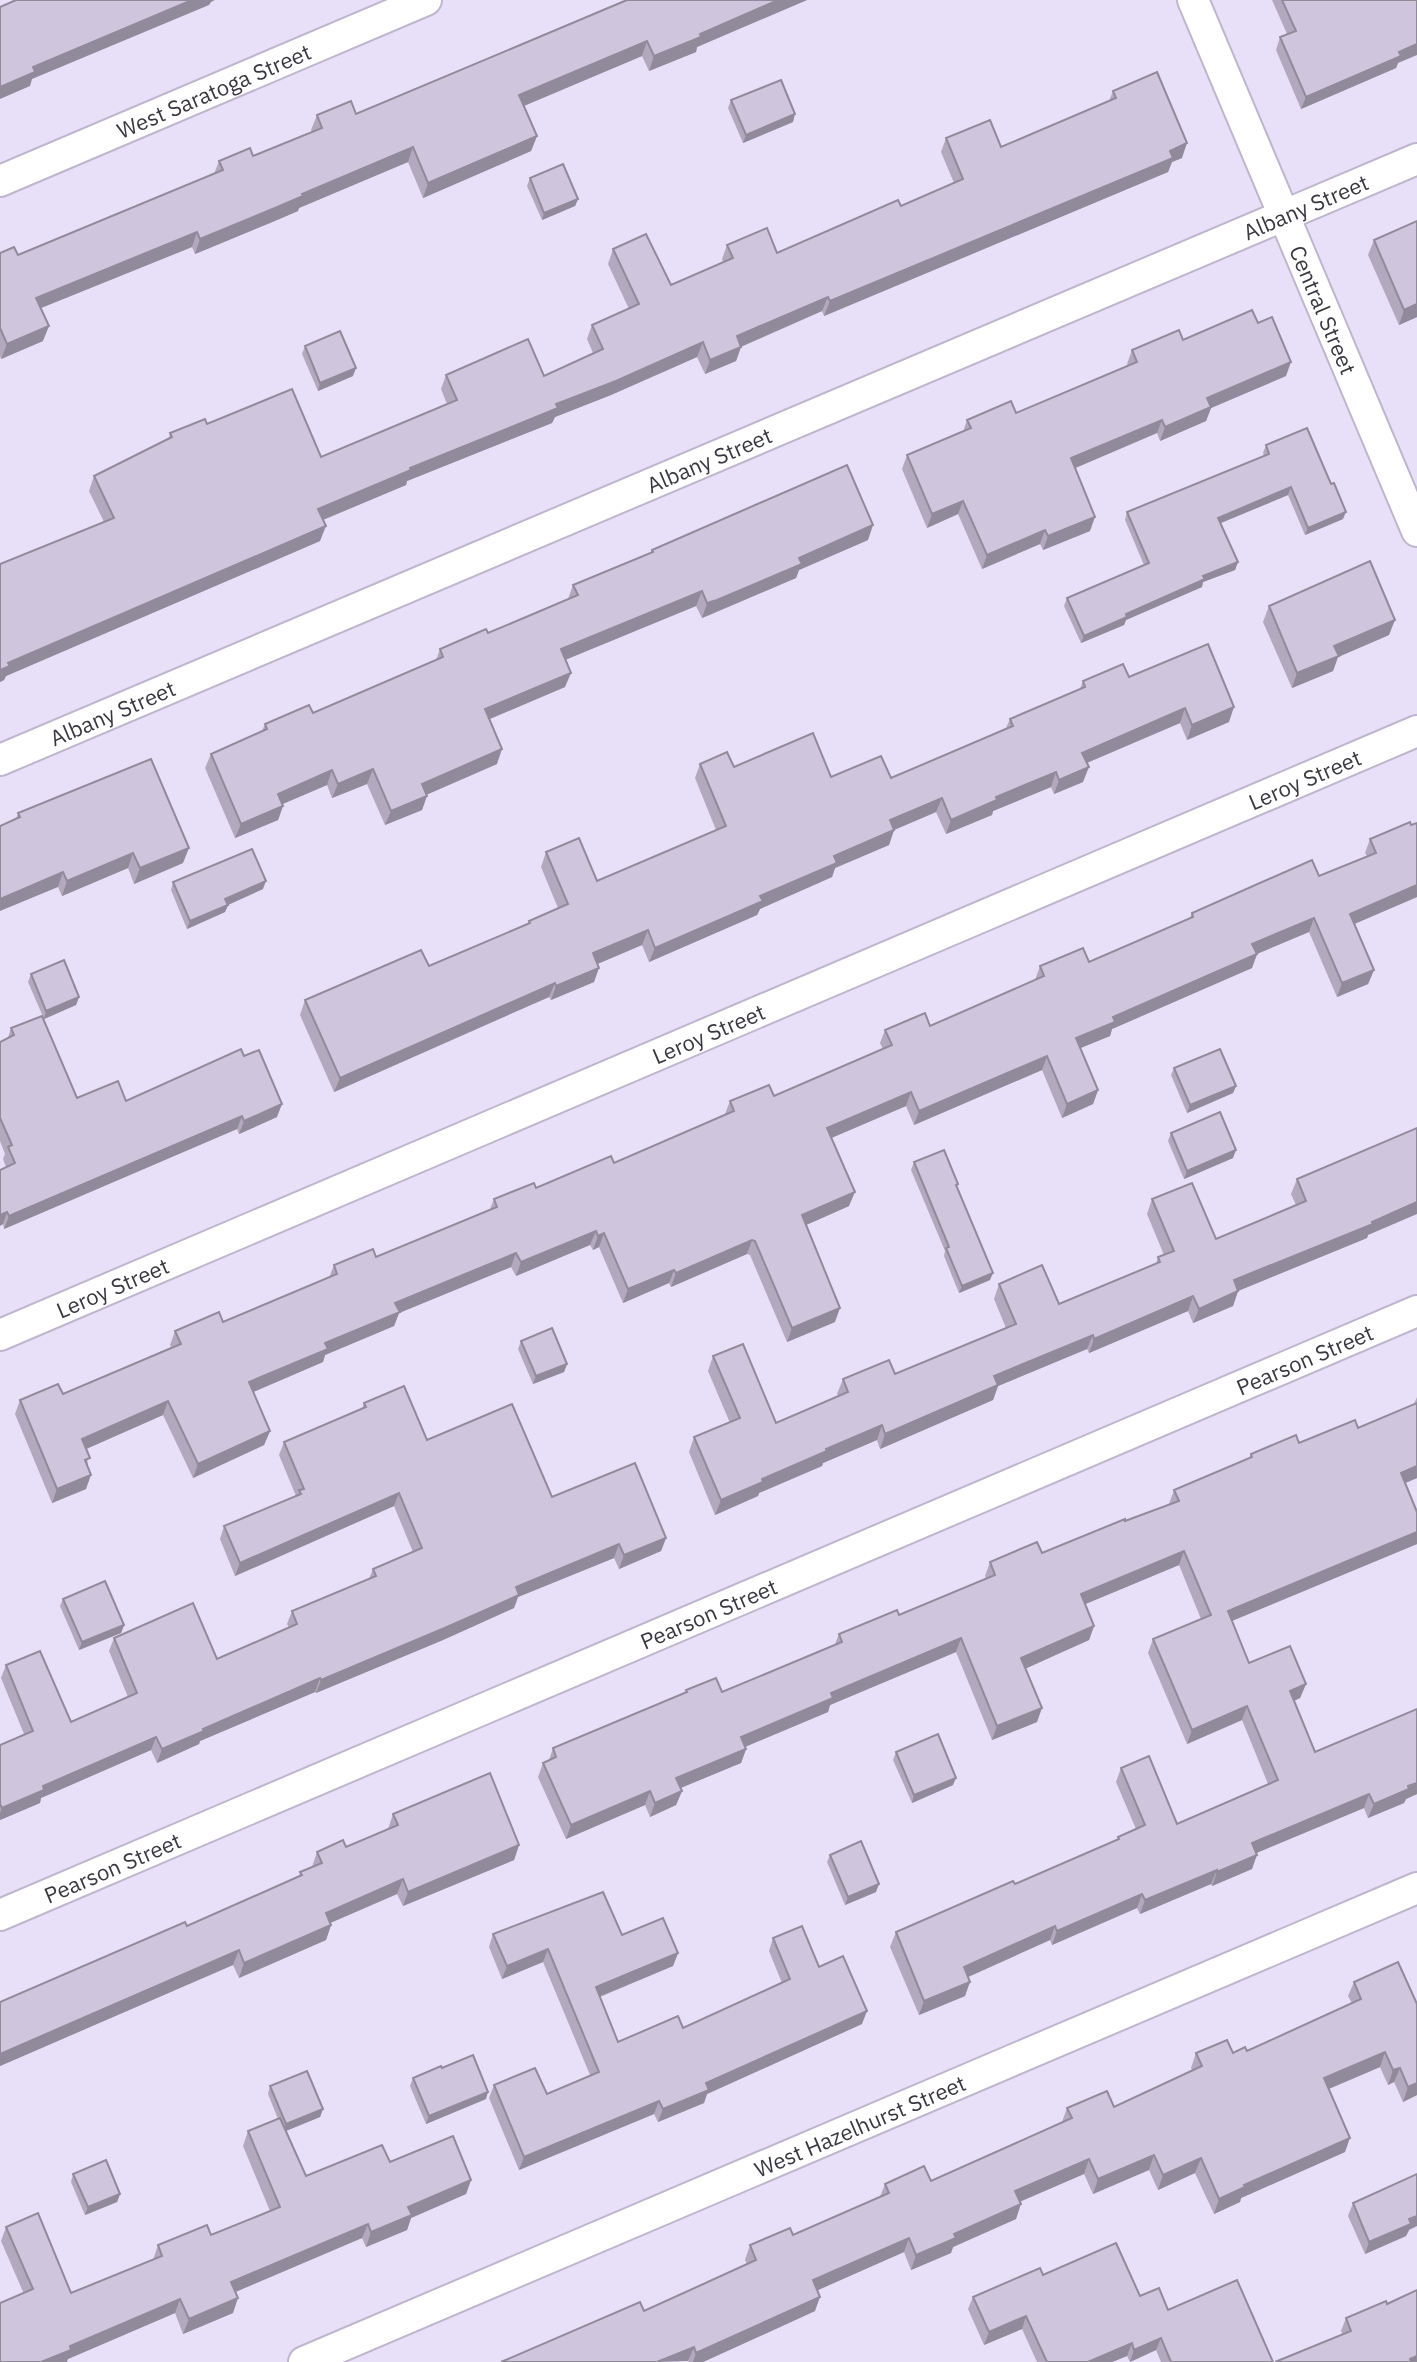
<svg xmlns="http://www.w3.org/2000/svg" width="1417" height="2362" font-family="'IBM Plex Sans',sans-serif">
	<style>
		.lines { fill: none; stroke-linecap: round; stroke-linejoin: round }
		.minor-casing { stroke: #bfb6cd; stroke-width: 34 }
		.minor { stroke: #fff; stroke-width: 30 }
		.wall { fill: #b2a9be }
		.shaded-wall { fill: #918a9b }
		.building { fill: #cfc5dd; stroke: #918a9b; stroke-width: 2 }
		.labels { text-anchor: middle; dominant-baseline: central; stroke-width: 6; stroke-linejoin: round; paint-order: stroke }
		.street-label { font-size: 22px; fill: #3a3640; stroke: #fff }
	</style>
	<rect width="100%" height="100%" fill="#e8e0f8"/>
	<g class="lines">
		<g class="minor-casing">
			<g id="minor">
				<path id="s1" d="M1193 0 1417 531"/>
				<path id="s2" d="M0 181 426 0"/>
				<path id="s3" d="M0 760 1417 159"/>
				<path id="s4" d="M0 1335 1417 731"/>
				<path id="s5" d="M0 1915 1417 1311"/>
				<path id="s6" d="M304 2362 1417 1888"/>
			</g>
		</g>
		<use href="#minor" class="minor"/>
	</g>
	<g class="wall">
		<path d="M625 0H807L697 47 696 52 649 71 642 56 524 106 537 136 531 151 423 198 408 162 299 208 298 211 270 223 195 254 192 247 41 308 43 341 1 359 0 356V253L18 255 214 174 219 161 253 156 312 132 311 130 317 115 356 114Z"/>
		<path d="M1272 0H1329L1398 63 1396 68 1301 109 1276 50 1280 37 1287 34Z"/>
		<path d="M1113 91 1182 158 1172 162 1168 172 824 316 822 311 741 347 736 361 705 374 697 357 611 395 555 417 552 423 407 481 406 485 323 520 320 541 6 676 4 680 0 682V564L104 522 89 491 94 476 169 439 170 433 207 424 321 457 447 404 441 389 446 375 544 376 593 353 587 339 592 325 629 309 608 264 613 249 671 285 723 262 722 259 727 245 777 253 901 206 954 183 941 152 946 138 1001 147 1109 101Z"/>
		<path d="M731 100 793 122 743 143 728 108Z"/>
		<path d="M530 178 578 199 575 206 542 220 527 186Z"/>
		<path d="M1417 221V317L1399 325 1368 255 1374 240Z"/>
		<path d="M1258 323 1286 376 1211 408 1206 421 1160 441 1157 433 1075 468 1090 531 1043 550 1040 544 982 569 958 514 927 528 902 469 907 455 963 432 967 420 1016 413 1128 366 1127 364 1132 350Z"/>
		<path d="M305 346 353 376 318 391 302 354Z"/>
		<path d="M1266 445 1343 519 1305 535 1288 495 1221 523 1238 562 1235 570 1203 582 1202 587 1126 620 1124 625 1081 643 1064 606 1067 598 1144 565 1125 520 1127 512 1264 456 1263 453Z"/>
		<path d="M868 540 799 570 796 578 712 614 702 618 696 606 565 660V687L490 719 497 764 427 794 422 810 385 825 367 784 332 798 327 785 283 804V806L278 820 235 838 205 768 211 754 262 731 265 724 313 713 436 660 440 649 488 633 568 599 573 585 650 553 652 550Z"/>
		<path d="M1269 606 1389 635 1338 657 1333 671 1292 688 1263 622Z"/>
		<path d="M1129 677 1229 722 1187 740 1180 723 1087 763 1083 782 1054 794 1051 787 993 811 992 815 946 834 936 812 894 830 889 845 835 868 832 877 760 909 757 915 649 962 642 945 597 964 594 982 551 1000 549 997 334 1092 300 1015 305 1000 429 966 528 924 529 921 558 908 541 867 546 852 597 881 716 830 695 778 700 764 831 777 891 778 1006 728 1010 719 1080 689 1083 681Z"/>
		<path d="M18 813 183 863 134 884 128 868 62 896 58 887 16 819Z"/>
		<path d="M1370 839 1417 897 1354 924 1374 970 1368 984 1337 997 1309 932 1257 954 1252 968 1112 1029 1110 1036 1080 1048 1098 1090 1093 1104 1062 1118 1042 1070 914 1125 906 1106 831 1138 849 1206 806 1225 835 1322 787 1342 750 1255 747 1254 671 1287 669 1283 623 1303 599 1247 593 1250 590 1245 516 1276 511 1267 399 1313 394 1326 325 1355 323 1362 253 1392 270 1431 264 1445 193 1478 163 1415 86 1449 88 1465 86 1489 52 1503 15 1414 20 1400 63 1394 171 1347 170 1345 175 1331 223 1322 329 1278 334 1265 376 1257 490 1209 494 1199 536 1188 614 1163 725 1114 730 1101 774 1096 883 1049 880 1043 885 1030 930 1026 1035 980 1040 966 1089 962 1190 918 1192 913 1319 876 1367 856 1365 853Z"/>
		<path d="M173 882 263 889 228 905 225 912 187 929 171 890Z"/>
		<path d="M31 974 79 997 76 1005 44 1019 28 982Z"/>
		<path d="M11 1028 77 1098 126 1101 244 1056 277 1117 239 1134 237 1129 4 1229 3 1224 6 1167 3 1159 5 1154 0 1141V1042L8 1038Z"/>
		<path d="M1174 1068 1236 1086 1233 1093 1187 1113 1171 1075Z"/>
		<path d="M1171 1133 1233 1158 1184 1179 1168 1141Z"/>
		<path d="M914 1162 958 1184 957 1187 990 1280 959 1293 944 1256 945 1251 911 1170Z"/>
		<path d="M1297 1179 1368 1235 1367 1238 1238 1291 1233 1306 1193 1323 1188 1311 1089 1353 1087 1349 998 1386 993 1400 880 1449 877 1440 823 1463 822 1466 759 1493 758 1496 715 1515 689 1452 694 1437 730 1423 708 1371 713 1356 776 1423 839 1397 837 1394 843 1379 895 1374 1006 1328 994 1299 999 1284 1059 1304 1156 1264 1158 1257 1164 1255 1147 1214 1152 1199 1216 1239 1296 1205 1291 1194Z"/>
		<path d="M521 1341 567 1364 564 1372 533 1384 518 1349Z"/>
		<path d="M1417 1397V1478L1405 1483 1417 1512V1544L1232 1621 1249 1663 1306 1684 1300 1698 1294 1701 1315 1752 1417 1709V1794L1406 1799 1404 1803 1368 1818 1364 1808 1256 1853 1252 1869 1212 1886 1211 1884 1140 1914 1137 1908 1052 1945 1050 1940 968 1977 965 1996 919 2015 890 1947 896 1932 1015 1884 1117 1840 1118 1837 1136 1829 1116 1782 1121 1768 1177 1824 1268 1784 1242 1720 1187 1744 1148 1653 1153 1639 1201 1619 1179 1565 1085 1604 1094 1626 1089 1640 1025 1668 1037 1722 992 1740 956 1652 830 1705 828 1712 745 1747 746 1749 741 1763 680 1788 682 1791 676 1805 650 1817 645 1805 566 1839 538 1777 543 1763 549 1760 553 1748 685 1693 686 1690 722 1692 835 1644 839 1634 899 1615 986 1579 985 1576 990 1562 1042 1553 1169 1504 1174 1490 1249 1458 1251 1454 1358 1428 1414 1404Z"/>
		<path d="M364 1403 427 1440 552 1497 666 1538 661 1551 619 1569 614 1558 518 1597 514 1608 443 1640 316 1693 315 1692 200 1741 199 1744 157 1763 151 1750 41 1798 40 1803 0 1820V1745L24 1734 1 1678 6 1665 71 1722 128 1697 109 1651 114 1638 217 1659 289 1628 287 1624 292 1611 369 1579 373 1569 413 1552 394 1506 235 1576 220 1539 224 1526 296 1496 279 1455 284 1442 362 1409Z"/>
		<path d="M63 1599 124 1625 121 1633 79 1650 60 1606Z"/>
		<path d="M896 1752 953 1785 912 1803 893 1760Z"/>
		<path d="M393 1814 519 1845 514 1860 403 1906 397 1894 330 1923 331 1925 326 1940 239 1978 233 1965 0 2066V2002L187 1926 299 1876 300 1872 312 1867 317 1852 346 1847 388 1829Z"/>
		<path d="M830 1855 876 1892 845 1905 827 1862Z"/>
		<path d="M493 1934 622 1935 678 1953 673 1966 600 1997 618 2042 683 2028 782 1983 769 1951 773 1938 819 1967 862 2024 707 2094 704 2103 658 2122 654 2114 519 2170 489 2098 494 2085 547 2094 590 2075 543 1962 502 1979 489 1947Z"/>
		<path d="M1354 1982 1417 2004V2095L1403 2102 1394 2082 1388 2085 1380 2067 1329 2089 1345 2152 1241 2198 1240 2202 1214 2214 1195 2173 1158 2190 1149 2170 1093 2194 1084 2174 1020 2201 1016 2219 953 2247 951 2253 911 2270 904 2252 817 2290 815 2311 703 2362H689L644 2311 747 2264 745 2260 750 2245 793 2235 880 2197 885 2184 931 2181 1062 2122 1067 2108 1114 2107 1192 2070 1191 2068 1196 2053H1233L1247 2051 1352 2003 1348 1996Z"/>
		<path d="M442 2068 486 2099 426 2124 410 2086 413 2078Z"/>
		<path d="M270 2086 323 2109 320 2117 286 2131 306 2176 390 2162 471 2180 466 2194 411 2218 407 2230 366 2247 362 2238 235 2292 233 2313 183 2334 175 2313 68 2359 24 2294 1 2241 6 2227 71 2293 153 2260 158 2245 211 2235 270 2211 243 2146 248 2131 278 2119 268 2094Z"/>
		<path d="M73 2174 120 2194 117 2202 85 2215 71 2182Z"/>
		<path d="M1353 2203 1409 2230 1406 2236 1365 2254 1348 2216Z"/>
		<path d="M1043 2275 1140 2296 1273 2362H1161L1156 2350 1130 2362 1127 2356 1112 2362H1037L1022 2329 984 2345 968 2309 973 2297Z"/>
		<path d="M1387 2304 1417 2362 1343 2335 1341 2331 1346 2318Z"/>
	</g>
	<g class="shaded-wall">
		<path d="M192 0H215L211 2 209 5 32 79 30 86 0 99V87L33 67Z"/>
		<path d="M778 0H807L697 47 696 52 649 71 654 56 700 34Z"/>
		<path d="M647 41 642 56 514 110 519 95Z"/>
		<path d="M1417 44V55L1398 63 1396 68 1301 109 1306 97Z"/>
		<path d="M795 114 793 122 743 143 746 135Z"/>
		<path d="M537 136 531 151 423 198 428 183Z"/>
		<path d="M1187 143 1182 158 1172 162 1168 172 824 316 830 301Z"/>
		<path d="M413 147 408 162 299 208 298 211 270 223 195 254 200 239Z"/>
		<path d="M578 199 575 206 542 220 544 213Z"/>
		<path d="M197 232 192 247 31 312 36 298Z"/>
		<path d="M828 297 822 311 731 351 737 336Z"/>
		<path d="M1417 304V317L1399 325 1404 310Z"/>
		<path d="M49 326 43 341 1 359 7 344Z"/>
		<path d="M703 342 697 357 611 395 555 417 552 423 407 481 406 485 313 524 318 509 556 404Z"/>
		<path d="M741 347 736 361 705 374 710 360Z"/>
		<path d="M1291 362 1286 376 1211 408 1206 421 1160 441 1165 427 1207 398Z"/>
		<path d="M356 368 353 376 318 391 320 383Z"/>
		<path d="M1162 420 1157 433 1066 472 1071 458Z"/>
		<path d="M1291 487 1288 495 1216 525 1218 518Z"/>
		<path d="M963 501 958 514 927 528 932 514Z"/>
		<path d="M1346 512 1343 519 1305 535 1308 528Z"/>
		<path d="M1095 517 1090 531 1043 550 1048 536Z"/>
		<path d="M873 525 868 540 799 570 796 578 702 618 707 603 799 558Z"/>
		<path d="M326 526 320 541 6 676 4 680 0 682V670L8 663Z"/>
		<path d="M1045 530 1040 544 982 569 987 555Z"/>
		<path d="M1238 562 1235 570 1203 582 1202 587 1126 620 1124 625 1081 643 1084 636 1126 614 1203 576Z"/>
		<path d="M702 591 696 606 555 664 561 649Z"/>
		<path d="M1395 620 1389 635 1338 657 1333 671 1292 688 1297 673 1334 646Z"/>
		<path d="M571 673 565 687 480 723 485 709Z"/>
		<path d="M1234 707 1229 722 1187 740 1192 725Z"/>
		<path d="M1185 708 1180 723 1077 767 1082 753Z"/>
		<path d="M502 749 497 764 417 799 422 784Z"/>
		<path d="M1089 767 1083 782 1054 794 1059 780Z"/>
		<path d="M373 769 367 784 332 798 338 784Z"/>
		<path d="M332 770 327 785 273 808 278 794Z"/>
		<path d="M1056 772 1051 787 993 811 992 815 946 834 951 820 996 797Z"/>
		<path d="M427 796 422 810 385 825 391 811Z"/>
		<path d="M942 798 936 812 894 830 889 845 835 868 832 877 760 909 757 915 649 962 655 948 760 896 834 856 890 820Z"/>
		<path d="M283 806 278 820 235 838 241 824Z"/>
		<path d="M189 848 183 863 134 884 140 868Z"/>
		<path d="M133 853 128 868 62 896 67 881Z"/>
		<path d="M63 872 58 887 0 911V899Z"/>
		<path d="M266 881 263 889 223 907 228 905 225 912 187 929 190 921 225 899Z"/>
		<path d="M1417 885V897L1345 928 1350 914Z"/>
		<path d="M1314 918 1309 932 1247 958 1252 944Z"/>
		<path d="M648 930 642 945 588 968 593 953Z"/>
		<path d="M1257 954 1252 968 1112 1029 1110 1036 1071 1052 1076 1038 1113 1017Z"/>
		<path d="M599 968 594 982 551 1000 556 986Z"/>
		<path d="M1374 970 1368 984 1337 997 1342 983Z"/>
		<path d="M555 983 549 997 334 1092 340 1078Z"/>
		<path d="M79 997 76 1005 44 1019 46 1011Z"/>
		<path d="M1047 1056 1042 1070 914 1125 919 1111Z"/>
		<path d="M1236 1086 1233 1093 1187 1113 1190 1105Z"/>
		<path d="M1098 1090 1093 1104 1062 1118 1067 1104Z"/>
		<path d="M911 1092 906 1106 822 1142 827 1128Z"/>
		<path d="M282 1104 277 1117 239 1134 244 1121Z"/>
		<path d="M242 1116 237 1129 4 1229 9 1216Z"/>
		<path d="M1236 1150 1233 1158 1184 1179 1187 1171Z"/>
		<path d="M855 1192 849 1206 797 1229 802 1215Z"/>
		<path d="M1417 1202V1214L1368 1235 1367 1238 1228 1295 1234 1280Z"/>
		<path d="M7 1212 3 1224 0 1226V1215Z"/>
		<path d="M596 1231 590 1245 516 1276 521 1262Z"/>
		<path d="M604 1233 599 1247 593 1250 598 1236Z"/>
		<path d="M752 1240 747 1254 671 1287 676 1273Z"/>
		<path d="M516 1253 511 1267 399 1313 394 1326 325 1355 323 1362 244 1396 249 1382 325 1343 395 1303Z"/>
		<path d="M674 1270 669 1283 623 1303 628 1289Z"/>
		<path d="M993 1273 990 1280 959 1293 962 1286Z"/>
		<path d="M1238 1291 1233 1306 1193 1323 1199 1309Z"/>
		<path d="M1193 1296 1188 1311 1089 1353 1094 1339Z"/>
		<path d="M840 1308 835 1322 787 1342 792 1328Z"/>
		<path d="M1093 1335 1087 1349 998 1386 993 1400 880 1449 885 1434 994 1376Z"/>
		<path d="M567 1364 564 1372 533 1384 536 1376Z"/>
		<path d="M168 1401 163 1415 77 1453 82 1439Z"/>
		<path d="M882 1425 877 1440 823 1463 822 1466 759 1493 758 1496 715 1515 721 1500 826 1449Z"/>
		<path d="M270 1431 264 1445 193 1478 198 1464Z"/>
		<path d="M1417 1466V1478L1396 1487 1401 1473Z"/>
		<path d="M91 1475 86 1489 52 1503 57 1489Z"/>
		<path d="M399 1493 394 1506 235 1576 240 1563Z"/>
		<path d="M1417 1532V1544L1222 1625 1228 1611Z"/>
		<path d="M666 1538 661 1551 619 1569 624 1555Z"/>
		<path d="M619 1544 614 1558 518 1597 514 1608 443 1640 316 1693 321 1680 516 1587Z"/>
		<path d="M1184 1551 1179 1565 1076 1608 1081 1594Z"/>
		<path d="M124 1625 121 1633 79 1650 82 1642Z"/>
		<path d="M1094 1626 1089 1640 1016 1673 1021 1658Z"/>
		<path d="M961 1638 956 1652 830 1705 828 1712 735 1751 741 1737 831 1693Z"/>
		<path d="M320 1678 315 1692 200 1741 199 1744 157 1763 162 1749 203 1729Z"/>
		<path d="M1306 1684 1300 1698 1284 1705 1290 1691Z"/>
		<path d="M1247 1706 1242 1720 1187 1744 1192 1730Z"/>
		<path d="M1042 1708 1037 1722 992 1740 997 1726Z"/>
		<path d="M156 1737 151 1750 41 1798 40 1803 0 1820V1813L2 1808 43 1786Z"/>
		<path d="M746 1749 741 1763 671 1792 676 1778Z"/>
		<path d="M956 1778 953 1785 912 1803 914 1795Z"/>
		<path d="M1417 1783V1794L1406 1799 1404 1803 1368 1818 1374 1804Z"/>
		<path d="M650 1791 645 1805 566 1839 571 1825Z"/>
		<path d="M682 1791 676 1805 650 1817 655 1803Z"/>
		<path d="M1369 1794 1364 1808 1247 1857 1252 1843Z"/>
		<path d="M519 1845 514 1860 403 1906 408 1892Z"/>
		<path d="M1257 1855 1252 1869 1212 1886 1217 1872Z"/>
		<path d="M1217 1870 1211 1884 1140 1914 1145 1900Z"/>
		<path d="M403 1879 397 1894 321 1927 326 1913Z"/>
		<path d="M879 1884 876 1892 845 1905 848 1897Z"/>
		<path d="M1142 1894 1137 1908 1052 1945 1057 1931Z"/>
		<path d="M331 1925 326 1940 239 1978 244 1963Z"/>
		<path d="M1055 1926 1050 1940 959 1981 964 1967Z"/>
		<path d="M548 1949 543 1962 502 1979 507 1966Z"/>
		<path d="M239 1950 233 1965 0 2066V2054Z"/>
		<path d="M678 1953 673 1966 591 2000 596 1987Z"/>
		<path d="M970 1982 965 1996 919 2015 924 2001Z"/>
		<path d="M867 2011 862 2024 707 2094 704 2103 658 2122 663 2109 706 2083Z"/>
		<path d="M1385 2052 1380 2067 1319 2093 1324 2078Z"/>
		<path d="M1400 2068 1394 2082 1388 2085 1393 2070Z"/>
		<path d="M1417 2083V2095L1403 2102 1408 2087Z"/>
		<path d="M488 2092 486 2099 426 2124 429 2116Z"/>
		<path d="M659 2101 654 2114 519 2170 524 2157Z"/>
		<path d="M323 2109 320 2117 283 2132 286 2124Z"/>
		<path d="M1350 2138 1345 2152 1241 2198 1240 2202 1214 2214 1219 2199 1244 2185Z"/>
		<path d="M1154 2155 1149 2170 1093 2194 1098 2179Z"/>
		<path d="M1201 2158 1195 2173 1158 2190 1163 2175Z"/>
		<path d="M1089 2159 1084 2174 1010 2206 1015 2191Z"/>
		<path d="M471 2180 466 2194 411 2218 407 2230 366 2247 371 2232 408 2207Z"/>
		<path d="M120 2194 117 2202 85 2215 88 2207Z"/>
		<path d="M1021 2204 1016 2219 953 2247 951 2253 911 2270 916 2255 954 2234Z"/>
		<path d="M1417 2216V2226L1409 2230 1406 2236 1365 2254 1369 2242Z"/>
		<path d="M368 2224 362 2238 226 2296 231 2282Z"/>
		<path d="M909 2238 904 2252 807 2295 813 2280Z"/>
		<path d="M820 2297 815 2311 703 2362H693L696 2353Z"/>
		<path d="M238 2298 233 2313 183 2334 189 2319Z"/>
		<path d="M180 2299 175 2313 68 2359 67 2362H41L70 2346Z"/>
		<path d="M1026 2316 1022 2329 984 2345 989 2332Z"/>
		<path d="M1161 2338 1156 2350 1130 2362 1134 2350Z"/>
		<path d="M1132 2343 1127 2356 1112 2362H1088Z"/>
		<path d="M694 2347 688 2361 657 2362Z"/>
		<path d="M1417 2356V2362H1409L1410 2359Z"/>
	</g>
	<g class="building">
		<path d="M16 0H192L33 67 35 72 0 87V7Z"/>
		<path d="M627 0H778L700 34 701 37 654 56 647 41 519 95 537 136 428 183 413 147 302 194 303 196 275 208 200 239 197 232 36 298 49 326 7 344 0 328V253L14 247 18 255 223 170 219 161 250 148 253 156 322 128 317 115 351 101 356 114Z"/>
		<path d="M1282 0H1417V44L1399 52 1401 56 1306 97 1280 37 1296 31Z"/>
		<path d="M1157 72 1187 143 1170 151 1173 158 830 301 828 297 737 336 741 347 710 360 703 342 616 381 556 404 558 408 410 468 411 470 318 509 326 526 8 663 10 666 0 670V564L114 518 94 476 172 437 170 433 205 419 207 424 292 389 321 457 457 400 446 375 528 339 544 376 603 349 592 325 639 304 613 249 646 234 671 285 733 258 727 245 767 228 777 253 898 200 901 206 963 179 946 138 990 120 1001 147 1116 98 1113 91Z"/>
		<path d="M781 80 795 114 746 135 731 100Z"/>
		<path d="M563 164 578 199 544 213 530 178Z"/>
		<path d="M1417 221V304L1404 310 1374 240Z"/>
		<path d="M1252 310 1258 323 1272 317 1291 362 1207 398 1211 407 1165 427 1162 420 1071 458 1095 517 1048 536 1045 530 987 555 963 501 932 514 907 455 971 428 967 420 1011 401 1016 413 1137 362 1132 350 1179 330 1183 340Z"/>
		<path d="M340 331 356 368 320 383 305 346Z"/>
		<path d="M1307 428 1331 484 1334 483 1346 512 1308 528 1291 487 1218 518 1238 562 1203 576 1205 579 1126 614 1127 617 1084 636 1067 598 1149 563 1127 512 1269 454 1266 445Z"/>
		<path d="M847 465 873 525 799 558 802 564 717 600 707 603 702 591 561 649 571 673 485 709 502 749 422 784 427 796 391 811 373 769 338 784 332 770 278 794 283 806 241 824 211 754 267 729 265 724 309 705 313 713 443 657 440 649 486 629 488 633 578 595 573 585 653 552 652 550Z"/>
		<path d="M1370 561 1395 620 1334 646 1339 656 1297 673 1269 606Z"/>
		<path d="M1208 644 1234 707 1192 725 1185 708 1082 753 1089 767 1059 780 1056 772 996 797 997 800 951 820 942 798 890 820 894 830 834 856 837 863 760 896 763 901 655 948 648 930 593 953 599 968 556 986 555 983 340 1078 305 1000 421 950 429 966 530 923 529 921 568 904 546 852 579 838 597 881 726 826 700 764 727 752 734 767 813 733 831 777 881 756 891 778 1013 726 1010 719 1085 687 1083 681 1123 664 1129 677Z"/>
		<path d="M151 759 189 848 140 868 133 853 67 881 63 872 0 899V826L20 817 18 813Z"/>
		<path d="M1410 822 1411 825 1417 823V885L1350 914 1374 970 1342 983 1314 918 1252 944 1257 954 1113 1017 1115 1022 1076 1038 1098 1090 1067 1104 1047 1056 919 1111 911 1092 827 1128 855 1192 802 1215 840 1308 792 1328 755 1241 752 1240 676 1273 674 1270 628 1289 604 1233 598 1236 596 1231 521 1262 516 1253 395 1303 400 1312 325 1343 328 1349 249 1382 270 1431 198 1464 168 1401 82 1439 90 1458 85 1460 91 1475 57 1489 20 1400 58 1384 63 1394 181 1344 175 1331 219 1312 223 1322 337 1274 334 1265 373 1249 376 1257 497 1207 494 1199 534 1183 536 1188 611 1156 614 1163 734 1111 730 1101 769 1085 774 1096 892 1045 885 1030 925 1013 930 1026 1044 976 1040 966 1083 948 1089 962 1193 917 1192 913 1312 860 1319 876 1376 853 1370 839Z"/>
		<path d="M252 849 266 881 225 899 228 905 190 921 173 882Z"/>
		<path d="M64 960 79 997 46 1011 31 974Z"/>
		<path d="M42 1016 77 1098 118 1081 126 1101 241 1049 244 1056 259 1050 282 1104 244 1121 242 1116 9 1216 7 1212 0 1215V1170L15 1163 8 1147 12 1145 0 1118V1042L14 1035 11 1028Z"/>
		<path d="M1220 1049 1236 1086 1190 1105 1174 1068Z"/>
		<path d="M1220 1112 1236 1150 1187 1171 1171 1133Z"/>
		<path d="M1417 1128V1202L1372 1222 1373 1224 1234 1280 1238 1291 1199 1309 1193 1296 1094 1339 1093 1335 994 1376 998 1385 885 1434 882 1425 826 1449 827 1451 762 1479 763 1482 721 1500 694 1437 740 1418 713 1356 743 1344 776 1423 848 1392 843 1379 889 1360 895 1374 1016 1324 999 1284 1042 1265 1059 1304 1160 1262 1158 1257 1174 1251 1152 1199 1192 1183 1216 1239 1306 1201 1297 1179Z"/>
		<path d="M944 1150 958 1184 956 1185 993 1273 962 1286 946 1248 949 1247 914 1162Z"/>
		<path d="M552 1328 567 1364 536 1376 521 1341Z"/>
		<path d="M404 1386 427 1440 512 1404 552 1497 635 1463 666 1538 624 1555 619 1544 516 1587 519 1595 447 1627 321 1680 320 1678 203 1729 204 1731 162 1749 156 1737 43 1786 44 1790 2 1808 0 1804V1745L33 1731 6 1665 40 1651 71 1722 137 1693 114 1638 193 1603 217 1659 297 1624 292 1611 376 1576 373 1569 422 1548 399 1493 240 1563 224 1526 301 1494 299 1490 304 1489 284 1442 366 1407 364 1403Z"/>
		<path d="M1417 1403V1466L1401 1473 1417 1512V1532L1228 1611 1249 1663 1290 1646 1306 1684 1290 1691 1315 1752 1417 1709V1783L1408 1786 1409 1789 1374 1804 1369 1794 1252 1843 1257 1855 1217 1872V1870L1145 1900 1142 1894 1057 1931 1055 1926 964 1967 970 1982 924 2001 896 1932 1013 1881 1015 1884 1119 1839 1118 1837 1145 1825 1121 1768 1149 1756 1177 1824 1278 1780 1247 1706 1192 1730 1153 1639 1211 1615 1184 1551 1081 1594 1094 1626 1021 1658 1042 1708 997 1726 961 1638 831 1693 833 1698 741 1737 746 1749 676 1778 682 1791 655 1803 650 1791 571 1825 543 1763 556 1757 553 1748 687 1692 686 1690 716 1678 722 1692 842 1642 839 1634 897 1610 899 1615 995 1575 990 1562 1037 1542 1042 1553 1125 1519V1521L1179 1501 1174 1490 1252 1457 1251 1454 1296 1435 1299 1443 1355 1420 1358 1428Z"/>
		<path d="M105 1581 124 1625 82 1642 63 1599Z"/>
		<path d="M938 1734 956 1778 914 1795 896 1752Z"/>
		<path d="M490 1773 519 1845 408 1892 403 1879 326 1913 331 1925 244 1963 239 1950 0 2054V2002L185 1922 187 1926 302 1875 300 1872 322 1863 317 1852 343 1840 346 1847 398 1825 393 1814Z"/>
		<path d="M861 1841 879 1884 848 1897 830 1855Z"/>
		<path d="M603 1892 622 1935 663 1918 678 1953 596 1987 618 2042 678 2016 683 2028 790 1979 773 1938 802 1926 819 1967 843 1956 867 2011 706 2083 709 2090 663 2109 659 2101 524 2157 494 2085 535 2068 547 2094 599 2072 548 1949 507 1966 493 1934Z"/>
		<path d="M1398 1962 1417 2004V2083L1408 2087 1400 2068 1393 2070 1385 2052 1324 2078 1350 2138 1244 2185 1245 2187 1219 2199 1201 2158 1163 2175 1154 2155 1098 2179 1089 2159 1015 2191 1021 2204 954 2234 956 2238 916 2255 909 2238 813 2280 820 2297 696 2353 694 2347 657 2362H501L640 2302 644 2311 756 2260 750 2245 790 2228 793 2235 889 2193 885 2184 924 2166 931 2181 1072 2118 1067 2108 1107 2091 1114 2107 1202 2066 1196 2053 1227 2040 1233 2053 1245 2047 1247 2051 1361 1999 1354 1982Z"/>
		<path d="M473 2055 488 2092 429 2116 413 2078 441 2066 442 2068Z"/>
		<path d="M307 2071 323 2109 286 2124 270 2086Z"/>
		<path d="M280 2118 306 2176 382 2145 390 2162 453 2136 471 2180 408 2207 412 2215 371 2232 368 2224 231 2282 238 2298 189 2319 180 2299 70 2346 71 2350 41 2362H0V2303L33 2289 6 2227 38 2213 71 2293 162 2256 158 2245 207 2225 211 2235 280 2207 248 2131Z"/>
		<path d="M106 2160 120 2194 88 2207 73 2174Z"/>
		<path d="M1417 2174V2216L1409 2219 1411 2224 1369 2242 1353 2203Z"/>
		<path d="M1116 2243 1140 2296 1159 2288 1168 2310 1237 2280 1273 2362H1171L1161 2338 1134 2350 1132 2343 1088 2362H1047L1026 2316 989 2332 973 2297 1040 2268 1043 2275Z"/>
		<path d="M1417 2290V2356L1410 2359 1411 2362H1275L1351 2331 1346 2318 1386 2301 1387 2304Z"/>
	</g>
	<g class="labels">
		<g class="street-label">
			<text stroke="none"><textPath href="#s2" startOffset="232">West Saratoga Street</textPath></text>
			<text stroke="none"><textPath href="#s3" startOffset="1418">Albany Street</textPath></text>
			<text stroke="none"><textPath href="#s1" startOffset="336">Central Street</textPath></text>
			<text stroke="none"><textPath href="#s3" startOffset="770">Albany Street</textPath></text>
			<text stroke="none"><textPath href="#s3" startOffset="122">Albany Street</textPath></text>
			<text stroke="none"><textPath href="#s4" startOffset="1418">Leroy Street</textPath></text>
			<text stroke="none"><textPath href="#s4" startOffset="770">Leroy Street</textPath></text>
			<text stroke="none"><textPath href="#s4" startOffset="122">Leroy Street</textPath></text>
			<text stroke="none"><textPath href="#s5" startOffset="1418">Pearson Street</textPath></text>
			<text stroke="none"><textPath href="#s5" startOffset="770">Pearson Street</textPath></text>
			<text stroke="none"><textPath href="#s5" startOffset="122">Pearson Street</textPath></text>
			<text stroke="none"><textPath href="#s6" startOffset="604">West Hazelhurst Street</textPath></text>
		</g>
	</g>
</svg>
